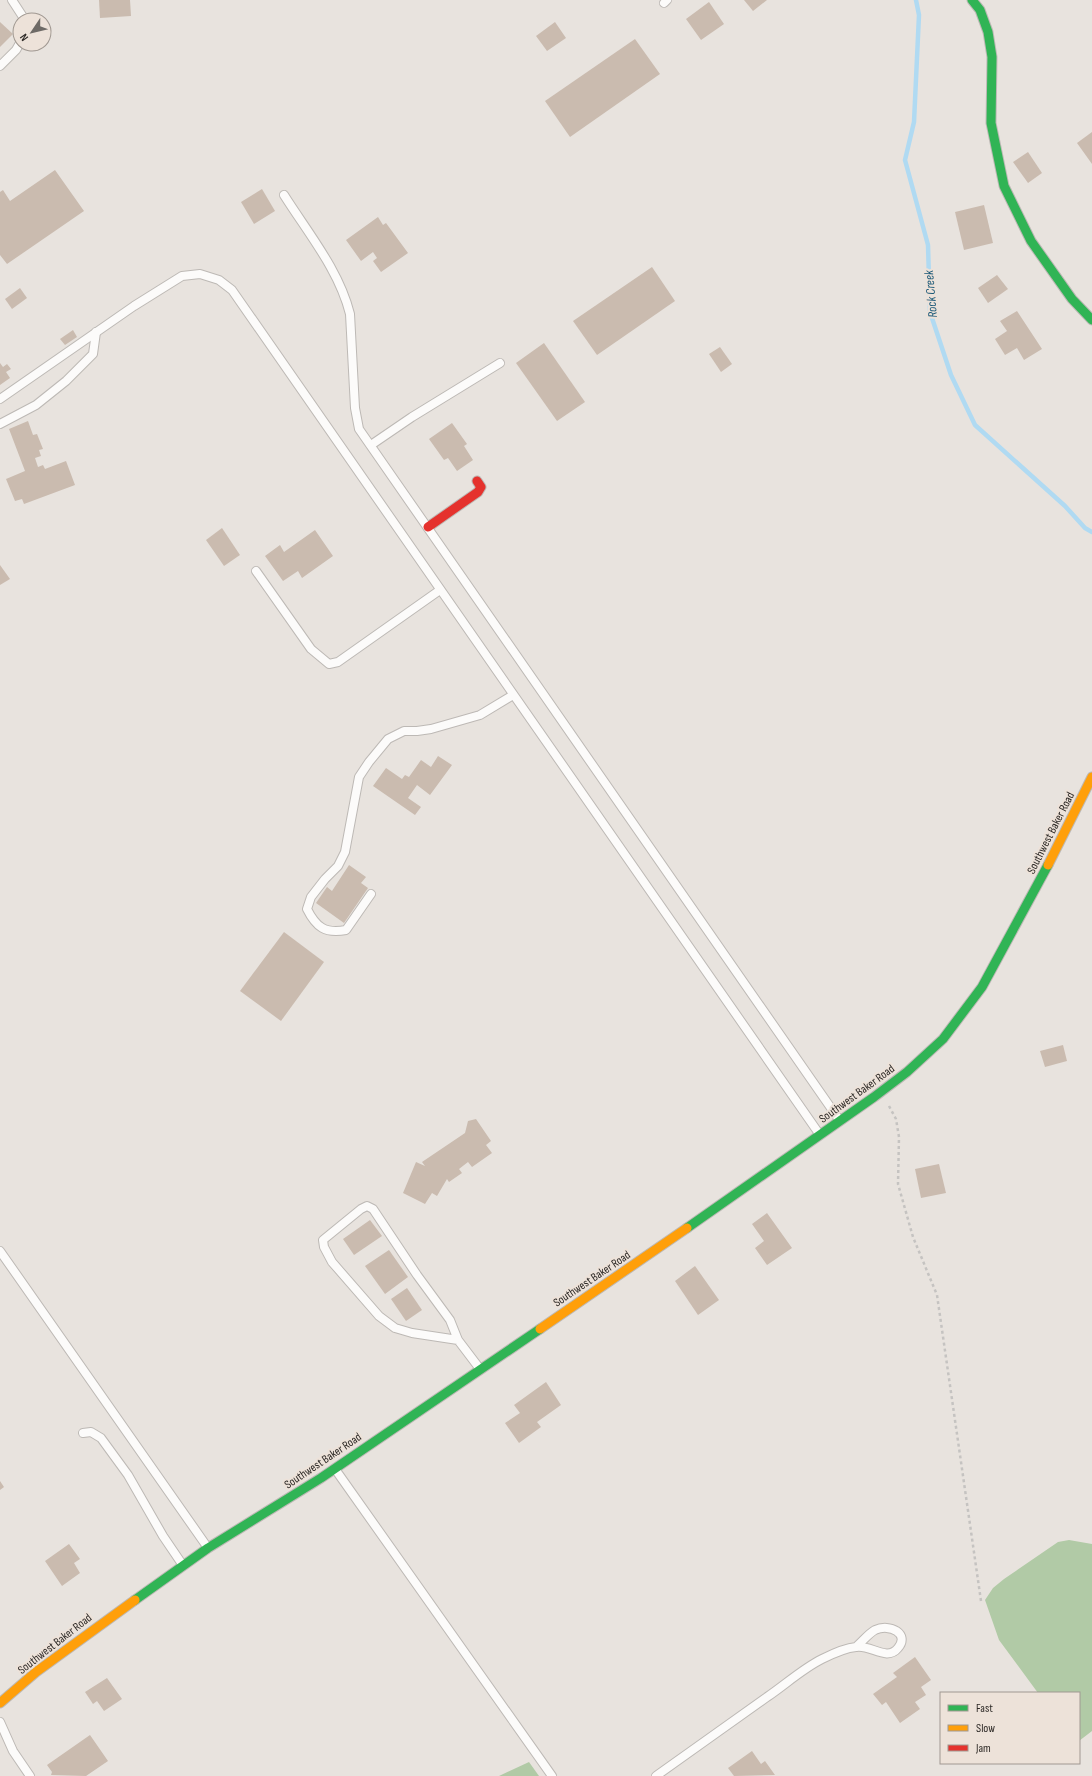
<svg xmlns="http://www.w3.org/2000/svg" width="1092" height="1776" font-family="'Sofia Sans Condensed',sans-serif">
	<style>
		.forest { fill: #b1caa6 }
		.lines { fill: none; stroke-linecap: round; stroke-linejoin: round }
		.stream { stroke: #b0daf2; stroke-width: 4.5 }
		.building { fill: #cabbaf }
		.lane-casing { stroke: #bdb9b5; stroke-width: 10 }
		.fast-casing { stroke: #bdb9b5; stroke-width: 11 }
		.slow-casing { stroke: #bdb9b5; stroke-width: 11 }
		.jam-casing { stroke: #bdb9b5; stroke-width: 11 }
		.path { stroke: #c5c3c1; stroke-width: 2.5; stroke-dasharray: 3 3; stroke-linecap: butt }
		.lane { stroke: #fcfbfa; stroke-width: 8 }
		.fast { stroke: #30b455; stroke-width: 9 }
		.slow { stroke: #ff9f0a; stroke-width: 9 }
		.jam { stroke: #e5322d; stroke-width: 9 }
		.labels { text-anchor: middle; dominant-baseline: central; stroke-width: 4; stroke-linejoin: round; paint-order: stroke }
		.street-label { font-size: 12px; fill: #2d2926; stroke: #ede2d9 }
		.water-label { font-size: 13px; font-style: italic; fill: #1d5a79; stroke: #ede2d9 }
	</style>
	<rect width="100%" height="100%" fill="#e8e3de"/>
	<g class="forest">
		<path d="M1069 1540 1092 1544V1731L1079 1741V1693H1038L999 1640 985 1600 993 1588 1004 1579 1058 1542Z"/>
		<path d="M529 1762 539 1776H499Z"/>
	</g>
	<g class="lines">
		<path class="stream" d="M916 0 919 15 914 122 905 160 928 245 930 312 951 375 975 425 1065 506 1085 528 1092 532"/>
	</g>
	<g class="building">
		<path d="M99 0H130L131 16 100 18Z"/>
		<path d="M744 0H767L753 11Z"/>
		<path d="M709 2 724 24 701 40 686 19Z"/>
		<path d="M0 22 13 34 0 47Z"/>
		<path d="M555 22 566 38 547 51 536 36Z"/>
		<path d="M635 39 660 74 570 137 545 101Z"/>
		<path d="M1092 132V164L1077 143Z"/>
		<path d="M1028 152 1042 173 1028 183 1013 162Z"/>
		<path d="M55 170 84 211 7 264 0 255V192L3 190 10 201Z"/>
		<path d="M262 189 275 211 254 224 241 202Z"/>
		<path d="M984 205 993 243 964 250 955 212Z"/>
		<path d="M378 217 383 225 386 223 408 253 381 272 373 261 377 258 373 252 361 261 346 240Z"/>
		<path d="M652 267 675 301 597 355 573 321Z"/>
		<path d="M997 275 1008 289 988 303 978 288Z"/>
		<path d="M20 288 27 298 12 309 5 299Z"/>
		<path d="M1017 311 1042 349 1024 360 1017 348 1005 355 995 339 1007 331 1000 321Z"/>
		<path d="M73 330 77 337 65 345 60 339Z"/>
		<path d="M544 343 585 402 557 421 516 363Z"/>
		<path d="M720 347 732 364 721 372 709 354Z"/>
		<path d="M0 363 3 367 7 364 11 369 6 372 10 378 0 385Z"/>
		<path d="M28 421 33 435 37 434 43 449 39 450 41 456 35 458 38 467 43 465 45 469 66 461 75 485 24 504 22 499 15 501 6 479 25 471 9 429Z"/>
		<path d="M452 423 467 444 464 446 473 460 457 471 448 458 444 460 429 439Z"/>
		<path d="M222 528 240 555 224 566 206 540Z"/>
		<path d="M315 530 333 556 302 578 298 571 283 581 265 556 280 545 284 552Z"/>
		<path d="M0 565 10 579 0 585Z"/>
		<path d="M438 756 452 765 430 795 417 785 408 798 421 807 415 815 373 786 386 768 402 779 405 775 409 777 421 760 431 767Z"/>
		<path d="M349 865 366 877 361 883 368 888 344 923 316 903 327 887 332 891Z"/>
		<path d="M284 932 324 962 281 1021 240 991Z"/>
		<path d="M1063 1045 1067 1061 1045 1067 1040 1051Z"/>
		<path d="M476 1119 491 1141 486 1145 492 1153 472 1167 468 1162 459 1169 462 1173 449 1182 447 1179 437 1196 432 1193 425 1204 403 1193 416 1162 425 1166 422 1162 465 1133 468 1121Z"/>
		<path d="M939 1164 946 1193 921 1198 915 1169Z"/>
		<path d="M767 1213 792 1248 767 1265 755 1248 764 1241 752 1224Z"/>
		<path d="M370 1220 382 1236 354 1255 343 1239Z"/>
		<path d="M389 1250 408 1277 385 1294 365 1266Z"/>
		<path d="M695 1266 719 1300 698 1315 675 1281Z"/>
		<path d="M407 1288 422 1310 406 1321 391 1299Z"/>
		<path d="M546 1382 561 1405 537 1422 541 1427 519 1443 505 1423 520 1413 514 1405Z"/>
		<path d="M0 1481 4 1487 0 1490Z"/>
		<path d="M69 1544 80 1559 74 1563 80 1573 62 1586 45 1561Z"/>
		<path d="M915 1657 931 1680 921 1687 926 1695 915 1702 920 1709 900 1723 886 1702 882 1705 873 1694 897 1677 893 1673Z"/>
		<path d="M107 1678 122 1699 104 1711 97 1701 93 1704 85 1692Z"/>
		<path d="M90 1735 108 1761 86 1776 51 1775 52 1772 47 1765Z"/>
		<path d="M752 1751 761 1764 765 1761 775 1775 734 1776 728 1768Z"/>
	</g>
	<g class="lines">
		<g class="lane-casing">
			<g id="lane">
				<path d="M12 0 25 20"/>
				<path d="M664 3 667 0"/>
				<path d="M0 66 16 50 20 43"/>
				<path d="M284 195C308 233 339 270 350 314L355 408 359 429 840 1121"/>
				<path d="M0 399 134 306 182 276 200 274 219 280 232 290 820 1135"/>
				<path d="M0 424 36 405 66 381 93 354 96 332"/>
				<path d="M371 445 412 417 500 363"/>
				<path d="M256 571 311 649 329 664 338 662 440 590"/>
				<path d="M371 894 346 930C325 934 316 927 307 909L311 897 325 879 338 866 345 852 359 777 369 762 388 739 404 731H417L431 729 480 715 513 695"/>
				<path d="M0 1251 208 1548"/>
				<path d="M458 1340 412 1333 395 1328 379 1316 332 1262 324 1247 323 1240 361 1209 367 1206 373 1209 417 1275 450 1320 458 1340 480 1369"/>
				<path d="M83 1433 91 1432 101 1438 128 1475 163 1536 182 1564"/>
				<path d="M335 1469 552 1776"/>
				<path d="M0 1722 13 1751 30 1776"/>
				<path d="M656 1776C693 1750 730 1723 767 1697 785 1685 802 1669 822 1659 832 1654 845 1648 856 1647 870 1644 887 1662 898 1648 910 1634 890 1623 875 1630 868 1634 863 1641 857 1646"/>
			</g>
		</g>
		<g class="fast-casing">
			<g id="fast">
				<path d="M972 0 980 10 988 32 992 57 991 123 1004 186 1031 241 1072 299 1092 320"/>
				<path d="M687 1228 874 1097 907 1072 943 1039 982 987 1048 865"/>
				<path d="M135 1600 208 1548 321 1478 540 1329"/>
			</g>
		</g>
		<g class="slow-casing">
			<g id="slow">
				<path d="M1048 865 1092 777"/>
				<path d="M540 1329 687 1228"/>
				<path d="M0 1703 36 1672 135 1600"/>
			</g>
		</g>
		<g class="jam-casing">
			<path id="jam" d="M428 527 478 492 481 487 477 481"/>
		</g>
		<path class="path" d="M889 1106 896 1119 899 1137 898 1184 913 1237 937 1295 981 1601"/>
		<use href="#lane" class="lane"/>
		<use href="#fast" class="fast"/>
		<use href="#slow" class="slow"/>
		<use href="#jam" class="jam"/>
	</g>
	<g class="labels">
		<g class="street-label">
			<text transform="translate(1051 833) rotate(-63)">Southwest Baker Road</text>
			<text transform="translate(857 1094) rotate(-36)">Southwest Baker Road</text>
			<text transform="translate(592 1279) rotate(-34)">Southwest Baker Road</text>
			<text transform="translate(323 1461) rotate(-34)">Southwest Baker Road</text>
			<text transform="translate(55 1644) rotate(-38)">Southwest Baker Road</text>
		</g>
		<g class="water-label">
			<text transform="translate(931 294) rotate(-95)">Rock Creek</text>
		</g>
	</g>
	<rect x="940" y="1692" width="140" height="72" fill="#ede2d9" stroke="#a09891"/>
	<rect x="948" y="1705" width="20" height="6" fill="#30b455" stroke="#a09891"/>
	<text x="976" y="1712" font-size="12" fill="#2d2926">Fast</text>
	<rect x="948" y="1725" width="20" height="6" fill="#ff9f0a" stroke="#a09891"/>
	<text x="976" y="1732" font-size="12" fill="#2d2926">Slow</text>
	<rect x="948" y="1745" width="20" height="6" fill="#e5322d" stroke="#a09891"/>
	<text x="976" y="1752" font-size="12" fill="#2d2926">Jam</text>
	<g transform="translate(32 32) rotate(235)"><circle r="19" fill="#ede2d9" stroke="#a09891"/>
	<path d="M0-3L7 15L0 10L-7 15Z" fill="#6e6a66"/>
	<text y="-6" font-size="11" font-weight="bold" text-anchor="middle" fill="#2d2926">N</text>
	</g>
</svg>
